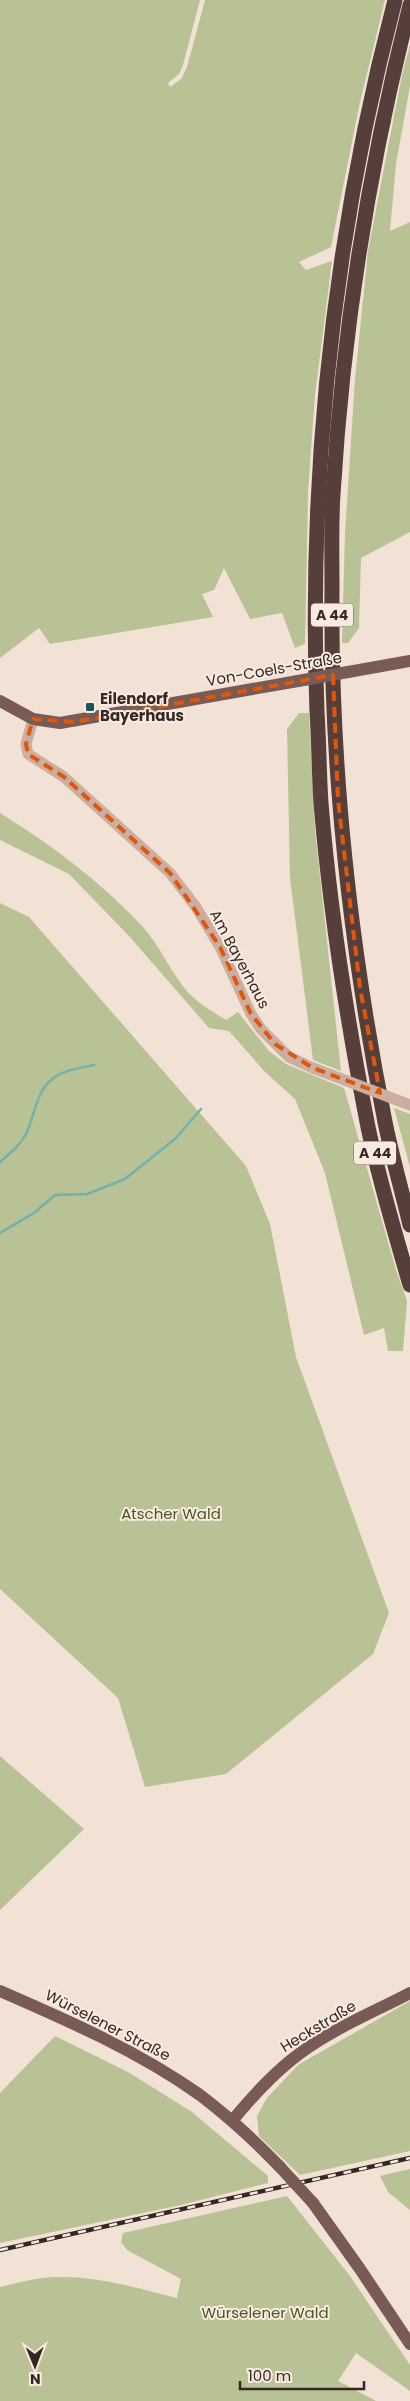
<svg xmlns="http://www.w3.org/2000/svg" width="410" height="2401" font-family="Poppins,sans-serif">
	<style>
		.green { fill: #b9c294 }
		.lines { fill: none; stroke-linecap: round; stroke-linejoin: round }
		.stream { stroke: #72b1ac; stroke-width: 2.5 }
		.minor { stroke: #cbaea0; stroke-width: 11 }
		.major { stroke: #785b54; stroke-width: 12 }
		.highway { stroke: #563f3a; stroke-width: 15 }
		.rail-casing { stroke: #342724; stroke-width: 4.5 }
		.rail { stroke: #faebe1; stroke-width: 2.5; stroke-dasharray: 8; stroke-linecap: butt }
		.minor-bridge { stroke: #cbaea0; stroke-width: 11 }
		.major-bridge { stroke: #785b54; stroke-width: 12 }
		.marked { fill: none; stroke: #df560d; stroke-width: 4; stroke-dasharray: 10 6; stroke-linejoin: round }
		.poi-dot { fill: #175854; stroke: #faebe1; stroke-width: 2 }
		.labels { text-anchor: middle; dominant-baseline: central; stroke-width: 4; stroke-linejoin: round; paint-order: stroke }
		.shield { fill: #faebe1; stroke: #6f625d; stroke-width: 1 }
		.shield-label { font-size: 14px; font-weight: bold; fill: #342724 }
		.street-label { font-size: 15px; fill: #342724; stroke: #faebe1 }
		.poi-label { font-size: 15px; font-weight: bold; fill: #342724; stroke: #faebe1; text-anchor: start }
		.park-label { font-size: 15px; fill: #495426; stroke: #faebe1 }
	</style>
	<rect width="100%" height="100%" fill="#f2e1d5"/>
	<g class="green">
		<path d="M0 0H200L183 65 179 74 168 83 170 87 181 79 187 67 205 0H385L360 102 331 247 299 262 306 270 332 261 315 395 308 492 305 644 295 648 282 613 250 619 224 568 214 590 202 594 213 617 50 644 39 628 0 658Z"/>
		<path d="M410 45V86L396 164 390 231 410 222V532L361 558 359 628 348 643H342L345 533 355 379 368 251 402 75Z"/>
		<path d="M299 713H309L315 830 341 1071 313 1060 290 878 287 729Z"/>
		<path d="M0 813C52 845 101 882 143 927 160 946 170 971 186 990 197 1003 212 1011 226 1020L238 1012 269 1051 286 1064 344 1088 396 1270 407 1301 403 1351H388L384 1328 364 1335 325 1173 295 1099 265 1072 229 1031 209 1028 129 936 69 874 0 840Z"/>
		<path d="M0 903 29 917 246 1166 270 1224 296 1357 389 1613 373 1654 226 1774 145 1787 118 1698 0 1589Z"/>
		<path d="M394 1108 410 1114V1167Z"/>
		<path d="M0 1756 84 1829 0 1910Z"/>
		<path d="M410 2001V2151L300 2175 259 2136 257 2116 267 2098 298 2065Z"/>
		<path d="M55 2036 128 2072 192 2112 268 2176V2183L181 2205 0 2243V2093Z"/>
		<path d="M410 2169V2210L388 2192 380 2176Z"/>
		<path d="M287 2196 350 2276 410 2365V2391L356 2353 338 2381 376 2401H0V2287C18 2283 38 2277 57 2277 98 2276 137 2288 177 2298L181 2279 127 2250 121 2242 123 2233Z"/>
	</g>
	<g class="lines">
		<g class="stream">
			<path d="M0 1162C10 1153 19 1147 26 1134 34 1118 36 1093 50 1081 61 1070 80 1068 94 1065"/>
			<path d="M0 1233 34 1213 55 1195 87 1194 125 1179 176 1138 201 1109"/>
		</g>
		<path class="minor" d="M33 719 26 744 28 754 64 777 170 873 196 907 220 947 251 1014 261 1029 289 1057 313 1068"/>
		<g class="major">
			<path d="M348 672 410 661"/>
			<path d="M0 701 33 719 60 723 298 681"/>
			<path d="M0 1991C69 2021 138 2051 200 2095 229 2117 255 2141 280 2167"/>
			<path d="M232 2121C250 2099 268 2079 290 2061 325 2032 370 2014 410 1993"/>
			<path d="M313 2203 360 2269 410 2344"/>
		</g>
		<g class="highway">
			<path d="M395 0C334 233 308 472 317 712 319 742 319 773 321 803 330 912 347 1020 368 1127 379 1180 395 1233 410 1285"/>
			<path d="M410 5C369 166 343 329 333 494 331 525 332 556 332 587 330 767 350 946 385 1122 392 1157 402 1191 410 1225"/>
		</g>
		<g class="rail-casing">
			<path id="rail" d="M0 2250 410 2158"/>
		</g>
		<use href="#rail" class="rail"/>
		<path class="minor-bridge" d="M313 1068 410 1105"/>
		<g class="major-bridge">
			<path d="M298 681 348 672"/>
			<path d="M280 2167 313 2203"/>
		</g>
	</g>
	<path class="marked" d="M333 675 338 800 360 988 380 1093 313 1068 275 1044 251 1014 220 947 170 873 64 777 28 754 26 744 33 719 74 722Z"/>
	<rect class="poi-dot" x="85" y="702" width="10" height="10" rx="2.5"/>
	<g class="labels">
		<g class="shield">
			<rect x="311" y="603.5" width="42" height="23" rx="4"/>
			<rect x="354" y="1141.5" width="42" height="23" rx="4"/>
		</g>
		<g class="shield-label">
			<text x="332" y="615">A 44</text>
			<text x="375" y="1153">A 44</text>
		</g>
		<g class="street-label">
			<text transform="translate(274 669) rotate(-10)">Von-Coels-Straße</text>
			<text transform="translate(240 959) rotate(62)">Am Bayerhaus</text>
			<text transform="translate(108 2025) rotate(27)">Würselener Straße</text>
			<text transform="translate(318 2026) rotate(-31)">Heckstraße</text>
		</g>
		<g class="poi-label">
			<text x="100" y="698">Eilendorf<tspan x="100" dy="17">Bayerhaus</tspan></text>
		</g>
		<g class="park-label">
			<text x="171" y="1513">Atscher Wald</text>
			<text x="265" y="2312">Würselener Wald</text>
		</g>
	</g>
	<g transform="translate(35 2366) rotate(179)" stroke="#faebe1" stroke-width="4" paint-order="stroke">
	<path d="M0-4L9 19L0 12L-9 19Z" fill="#342724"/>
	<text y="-8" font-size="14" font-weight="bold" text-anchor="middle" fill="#342724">N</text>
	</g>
	<path d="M240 2381v8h124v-8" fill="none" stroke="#342724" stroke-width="2.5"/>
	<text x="248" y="2381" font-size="15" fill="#342724" stroke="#faebe1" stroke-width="4" paint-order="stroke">100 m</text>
</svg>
